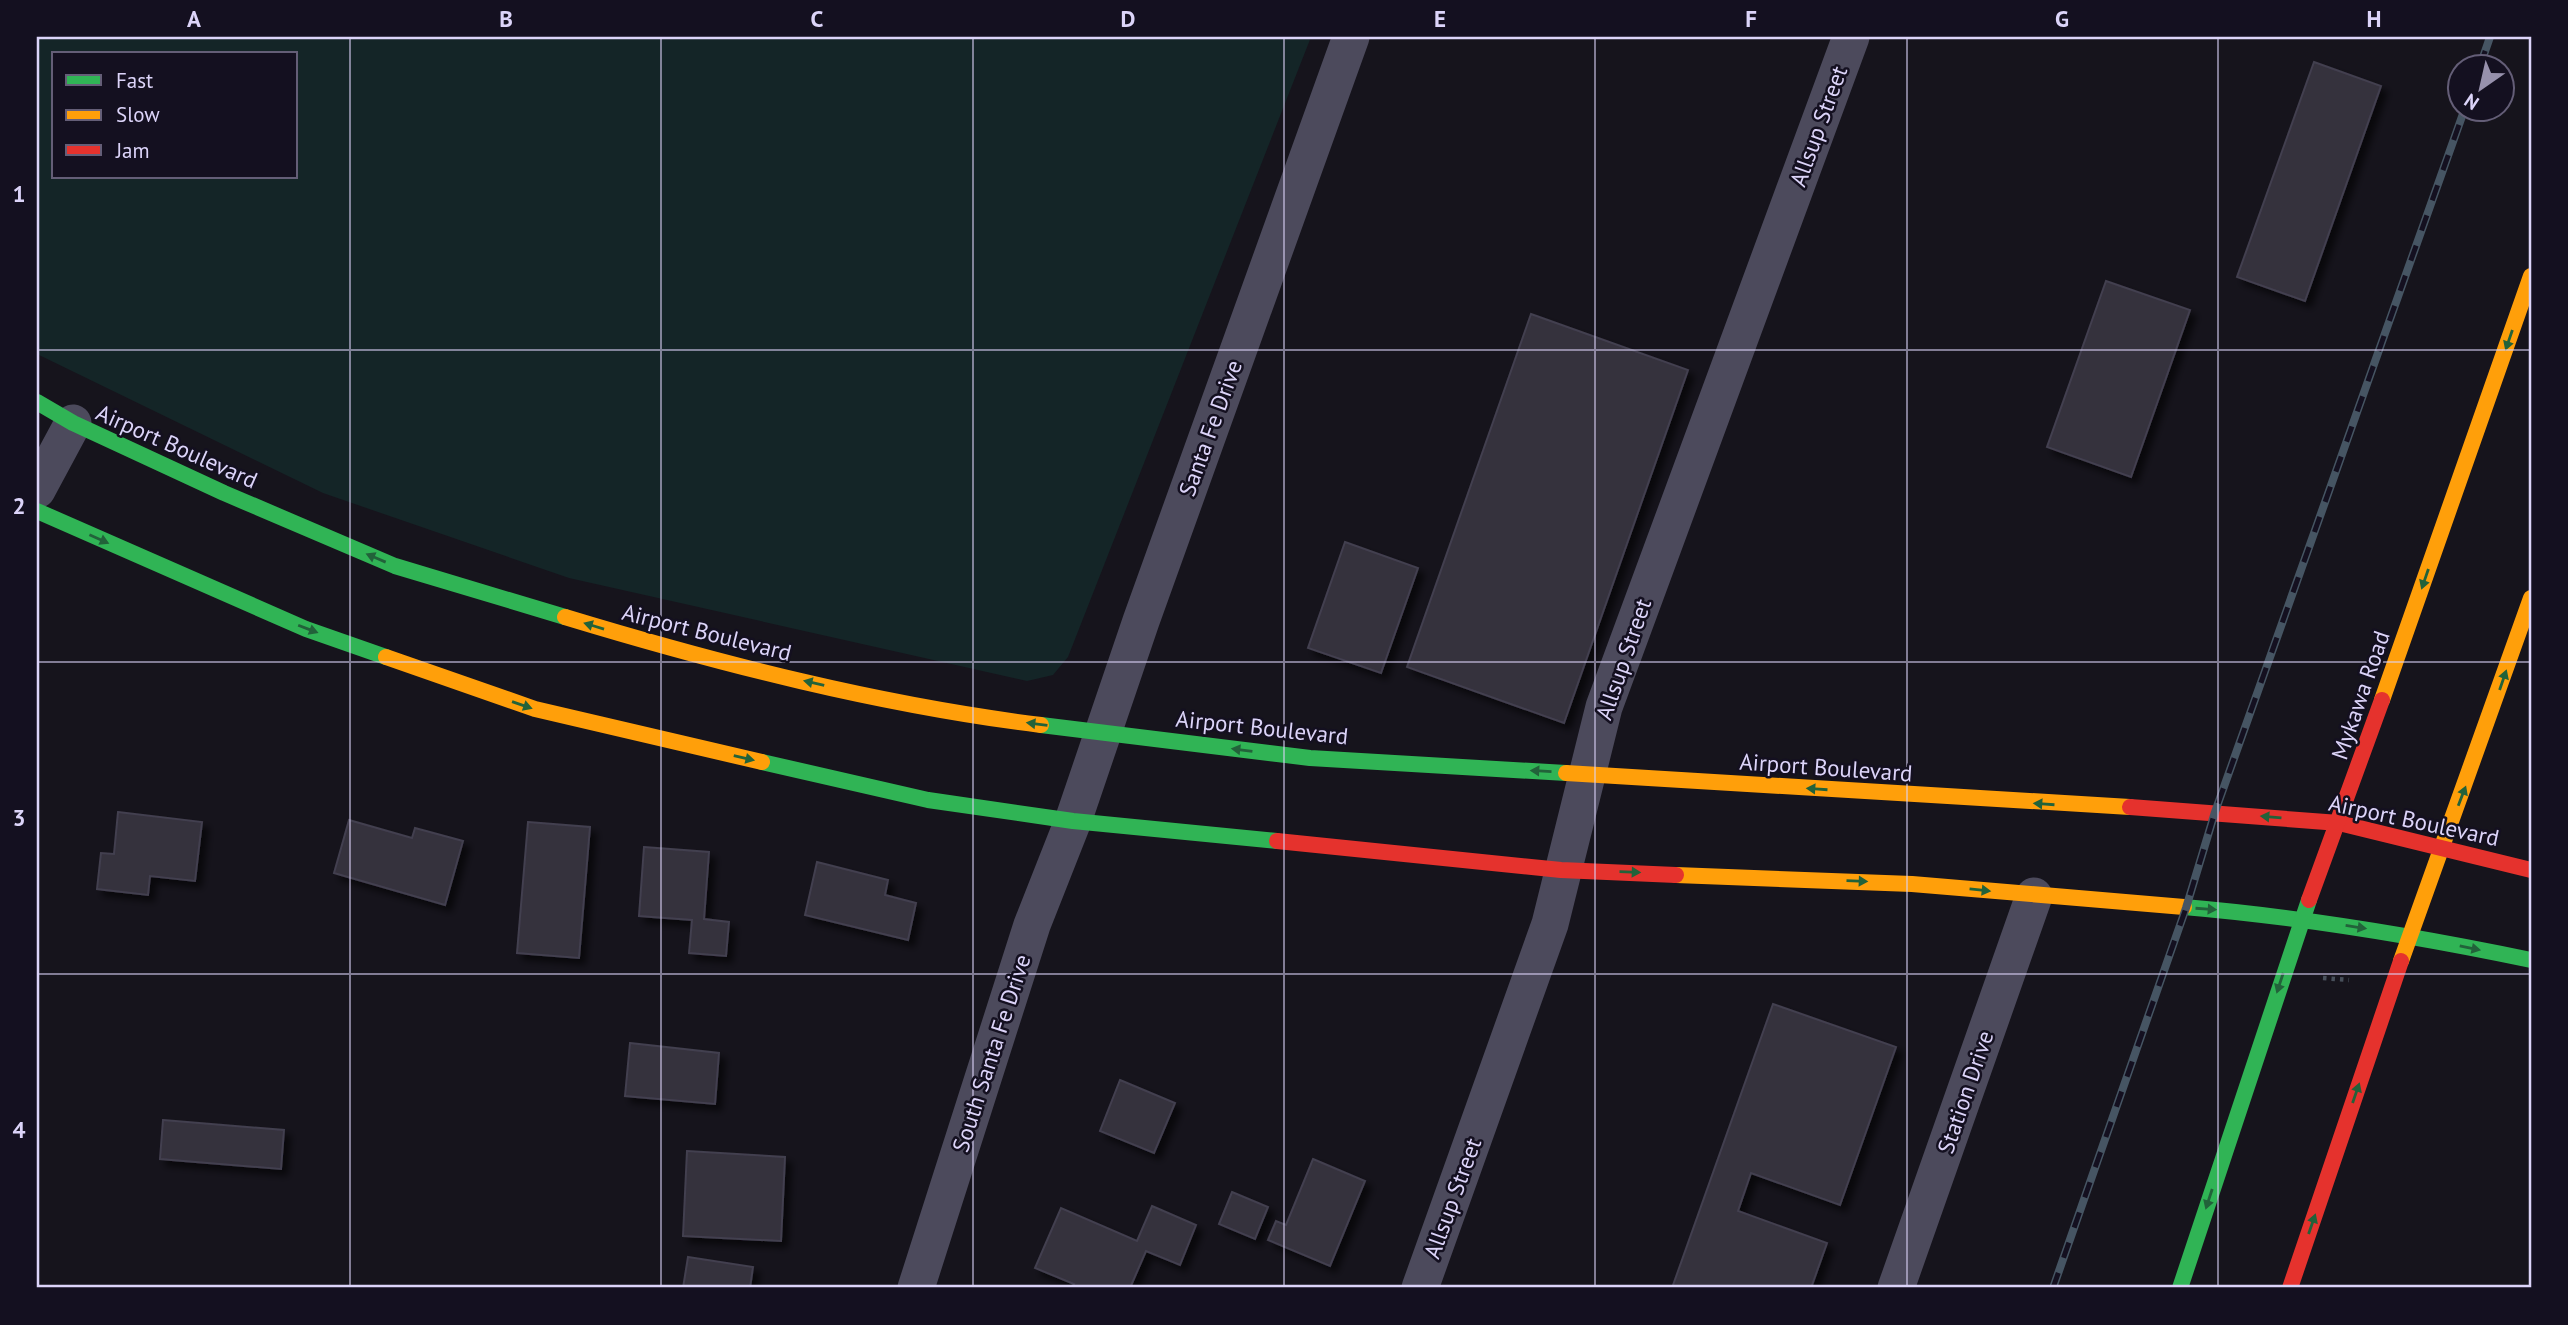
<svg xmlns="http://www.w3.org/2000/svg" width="2568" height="1325" font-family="'PT Sans',sans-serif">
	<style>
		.green { fill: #142527; fill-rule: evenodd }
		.building { fill: #35313e; stroke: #433f4f; stroke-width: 2; filter: url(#shadow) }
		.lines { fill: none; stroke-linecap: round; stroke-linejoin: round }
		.path { stroke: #48505b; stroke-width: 4.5; stroke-dasharray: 3.5 5; stroke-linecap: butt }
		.street { stroke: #4c4a5c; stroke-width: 37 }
		.fast { stroke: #30b455; stroke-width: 16 }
		.slow { stroke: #ff9f0a; stroke-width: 16 }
		.jam { stroke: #e5322d; stroke-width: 16 }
		.rail-casing { stroke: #465563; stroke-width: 8 }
		.rail { stroke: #141020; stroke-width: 5; stroke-dasharray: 16; stroke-linecap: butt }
		.oneway { fill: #22623a }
		.grid { fill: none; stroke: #dcd4f9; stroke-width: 2; stroke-opacity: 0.55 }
		.labels { text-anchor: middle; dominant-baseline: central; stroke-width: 5; stroke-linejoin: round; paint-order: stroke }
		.street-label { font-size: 23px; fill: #dcd4f9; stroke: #141020 }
		.neatline { fill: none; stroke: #dcd4f9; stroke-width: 2.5 }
		.grid-label { font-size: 23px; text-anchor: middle; font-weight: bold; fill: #dcd4f9 }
	</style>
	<defs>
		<filter id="shadow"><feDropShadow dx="6" dy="6" stdDeviation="3.5" flood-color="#0009"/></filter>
	</defs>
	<rect width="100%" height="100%" fill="#16141c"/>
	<path class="green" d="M37 37H1311L1068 657 1053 675 1027 681 569 578 323 493 37 354ZM54 54H296V177H54Z"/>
	<g class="building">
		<path d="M2314 62 2381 86 2305 301 2237 277Z"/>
		<path d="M2106 281 2190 310 2131 477 2047 447Z"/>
		<path d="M1531 314 1688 370 1564 723 1407 667Z"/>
		<path d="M1345 542 1418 568 1381 673 1308 648Z"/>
		<path d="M118 812 202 822 195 881 150 876 148 895 97 889 101 853 114 854Z"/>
		<path d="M349 820 412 838 415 828 463 841 445 905 334 873Z"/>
		<path d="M528 822 590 827 579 958 517 953Z"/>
		<path d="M644 847 709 852 704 919 729 922 726 956 689 953 692 920 639 916Z"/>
		<path d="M817 862 888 880 885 895 916 903 908 940 805 915Z"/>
		<path d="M1773 1004 1896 1047 1840 1205 1751 1173 1738 1211 1827 1243 1811 1288H1672Z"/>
		<path d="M630 1043 719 1053 715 1104 625 1096Z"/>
		<path d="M1120 1080 1175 1103 1154 1153 1100 1131Z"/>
		<path d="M163 1120 284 1130 281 1169 160 1159Z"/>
		<path d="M687 1151 785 1157 781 1241 683 1236Z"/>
		<path d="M1313 1159 1365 1181 1330 1266 1268 1240 1276 1221 1286 1225Z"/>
		<path d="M1232 1192 1268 1207 1255 1239 1219 1224Z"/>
		<path d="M1152 1206 1196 1225 1180 1265 1146 1251 1130 1288H1072L1074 1284 1035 1268 1061 1208 1137 1241Z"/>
		<path d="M688 1257 753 1267 750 1288H683Z"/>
	</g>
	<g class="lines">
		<path class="path" d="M2323 978 2349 980"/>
		<g class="street">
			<path d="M37 490 73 423"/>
			<path d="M916 1288 1032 925 1073 821 1141 621 1351 37"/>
			<path d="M1420 1288 1550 924 1604 707 1851 37"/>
			<path d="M1896 1288 2034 896"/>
		</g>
		<g class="fast">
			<path d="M37 402 73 423 224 493 395 566 565 617"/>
			<path d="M37 511 306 629 386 657"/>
			<path d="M1041 725 1310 758 1566 773"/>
			<path d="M762 762 928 800 1073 821 1277 841"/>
			<path d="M2184 907C2301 917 2416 936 2531 960"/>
			<path d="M2180 1288 2309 900"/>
		</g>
		<g class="slow">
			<path d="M565 617C720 664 880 705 1041 725"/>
			<path d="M386 657 535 709 762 762"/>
			<path d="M2382 700 2531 276"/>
			<path d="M1566 773 2130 807"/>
			<path d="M1676 875 1912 884 2184 907"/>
			<path d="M2401 961 2531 598"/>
		</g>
		<g class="jam">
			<path d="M2130 807 2339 823 2531 870"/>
			<path d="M1277 841 1561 870 1676 875"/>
			<path d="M2309 900 2382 700"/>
			<path d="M2290 1288 2401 961"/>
		</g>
		<g class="rail-casing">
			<g id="rail">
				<path d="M2480 66 2490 37"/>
				<path d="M2053 1288 2186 908 2215 812 2465 108"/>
			</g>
		</g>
		<use href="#rail" class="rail"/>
	</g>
	<defs><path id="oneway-solid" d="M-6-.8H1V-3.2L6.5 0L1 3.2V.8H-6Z" transform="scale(1.75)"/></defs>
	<g class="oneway">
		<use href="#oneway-solid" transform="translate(2509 340) rotate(109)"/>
		<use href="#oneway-solid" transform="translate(99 539) rotate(24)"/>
		<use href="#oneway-solid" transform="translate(376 558) rotate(-157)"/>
		<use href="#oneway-solid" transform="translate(2425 579) rotate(109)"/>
		<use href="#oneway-solid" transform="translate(594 626) rotate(-163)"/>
		<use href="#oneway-solid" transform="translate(308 629) rotate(21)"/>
		<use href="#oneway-solid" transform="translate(2503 680) rotate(-71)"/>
		<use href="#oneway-solid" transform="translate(814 683) rotate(-167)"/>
		<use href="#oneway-solid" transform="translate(522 705) rotate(19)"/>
		<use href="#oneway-solid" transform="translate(1037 724) rotate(-173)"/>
		<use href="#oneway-solid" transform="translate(1242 750) rotate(-173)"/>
		<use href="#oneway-solid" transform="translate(744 758) rotate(13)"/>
		<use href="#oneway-solid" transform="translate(1541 771) rotate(-177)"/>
		<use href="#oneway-solid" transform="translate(1817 789) rotate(-176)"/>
		<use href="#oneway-solid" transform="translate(2462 796) rotate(-69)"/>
		<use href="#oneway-solid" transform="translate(2044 804) rotate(-176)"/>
		<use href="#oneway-solid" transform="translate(2271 817) rotate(-175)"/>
		<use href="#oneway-solid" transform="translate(1630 872) rotate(2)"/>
		<use href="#oneway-solid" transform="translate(1857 881) rotate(2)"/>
		<use href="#oneway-solid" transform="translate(1980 890) rotate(6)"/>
		<use href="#oneway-solid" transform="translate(2206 909) rotate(4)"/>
		<use href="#oneway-solid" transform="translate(2356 927) rotate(9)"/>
		<use href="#oneway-solid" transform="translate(2470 948) rotate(12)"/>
		<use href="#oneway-solid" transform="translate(2280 983) rotate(108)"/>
		<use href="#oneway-solid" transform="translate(2356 1093) rotate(-71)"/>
		<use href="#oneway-solid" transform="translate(2209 1199) rotate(108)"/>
		<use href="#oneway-solid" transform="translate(2312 1224) rotate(-71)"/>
	</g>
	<path class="grid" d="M350 37V1288M661 37V1288M973 37V1288M1284 37V1288M1595 37V1288M1907 37V1288M2218 37V1288M37 350H2531M37 662H2531M37 974H2531"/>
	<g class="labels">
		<g class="street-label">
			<text transform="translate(1818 126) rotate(-70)">Allsup Street</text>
			<text transform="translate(1210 428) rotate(-70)">Santa Fe Drive</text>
			<text transform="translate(177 446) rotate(24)">Airport Boulevard</text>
			<text transform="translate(707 632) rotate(14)">Airport Boulevard</text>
			<text transform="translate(1623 659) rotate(-71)">Allsup Street</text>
			<text transform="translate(2360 695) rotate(-71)">Mykawa Road</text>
			<text transform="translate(1262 727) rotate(6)">Airport Boulevard</text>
			<text transform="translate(1826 767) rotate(4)">Airport Boulevard</text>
			<text transform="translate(2414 820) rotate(12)">Airport Boulevard</text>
			<text transform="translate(991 1053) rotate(-72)">South Santa Fe Drive</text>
			<text transform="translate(1965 1092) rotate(-71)">Station Drive</text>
			<text transform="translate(1452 1198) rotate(-70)">Allsup Street</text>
		</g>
	</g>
	<rect width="2568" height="1325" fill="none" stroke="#141020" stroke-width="77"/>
	<rect x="52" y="52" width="245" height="126" fill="#141020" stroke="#645e77" stroke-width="2"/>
	<rect x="66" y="75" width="35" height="10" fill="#30b455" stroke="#645e77" stroke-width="2"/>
	<text x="116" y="88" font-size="21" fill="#dcd4f9">Fast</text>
	<rect x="66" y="110" width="35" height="10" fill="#ff9f0a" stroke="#645e77" stroke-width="2"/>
	<text x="116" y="122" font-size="21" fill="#dcd4f9">Slow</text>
	<rect x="66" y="145" width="35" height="10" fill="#e5322d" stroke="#645e77" stroke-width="2"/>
	<text x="116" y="158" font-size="21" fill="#dcd4f9">Jam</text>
	<g transform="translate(2481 88) rotate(214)"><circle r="33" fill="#141020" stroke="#645e77" stroke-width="2"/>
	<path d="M0-5L12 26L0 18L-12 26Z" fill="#9791ac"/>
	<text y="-10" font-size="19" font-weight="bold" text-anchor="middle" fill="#dcd4f9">N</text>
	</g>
	<rect x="38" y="38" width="2492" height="1248" class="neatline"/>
	<g class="grid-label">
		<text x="194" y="27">A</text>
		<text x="506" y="27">B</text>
		<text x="817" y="27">C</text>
		<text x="1128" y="27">D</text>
		<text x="1440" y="27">E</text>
		<text x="1751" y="27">F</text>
		<text x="2062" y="27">G</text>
		<text x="2374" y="27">H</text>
		<text x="19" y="202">1</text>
		<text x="19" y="514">2</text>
		<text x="19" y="826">3</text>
		<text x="19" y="1138">4</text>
	</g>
</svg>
